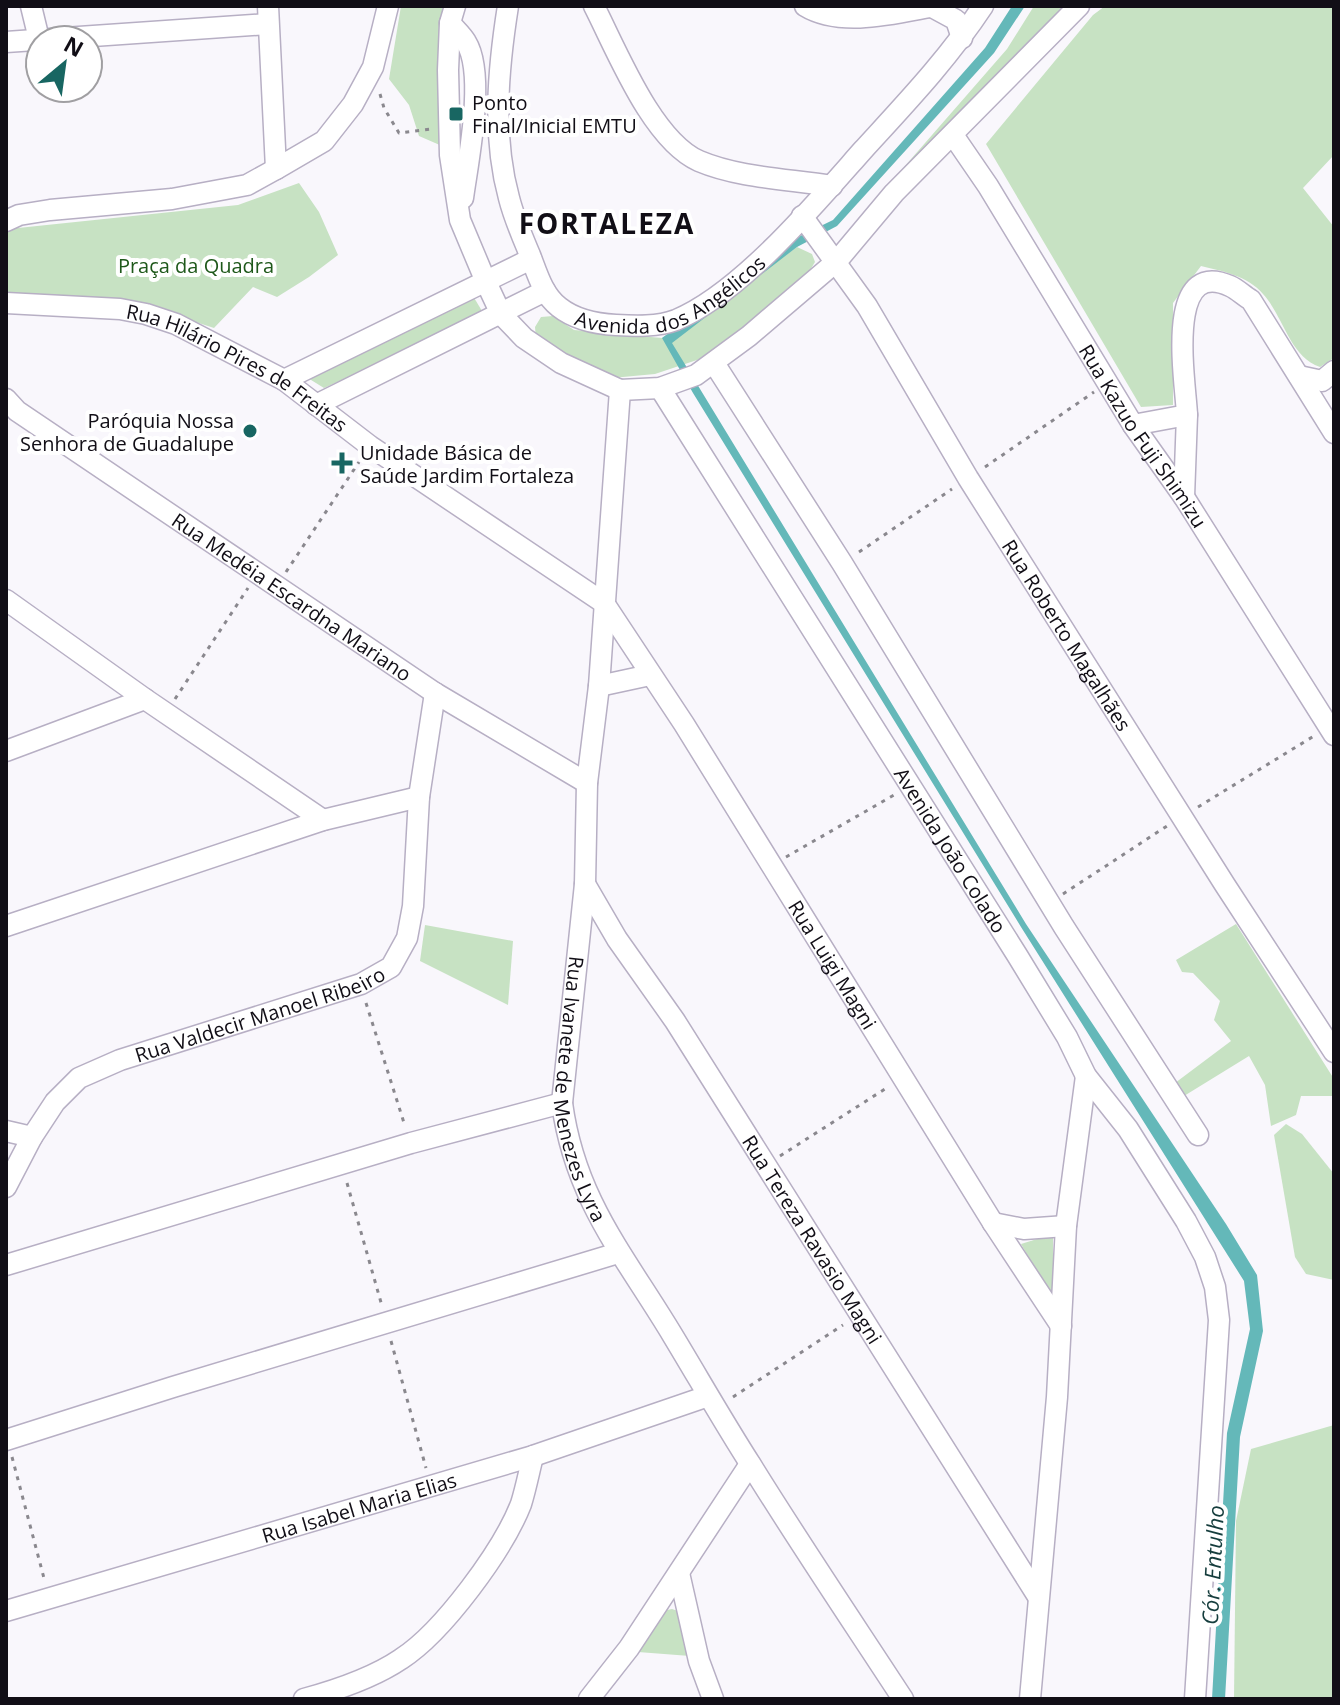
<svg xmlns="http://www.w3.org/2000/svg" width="1340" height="1705" font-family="'Open Sans',sans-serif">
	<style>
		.green { fill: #c7e2c3 }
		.water { fill: #64b8b9 }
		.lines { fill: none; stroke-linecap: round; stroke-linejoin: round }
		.street-casing { stroke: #b7afc4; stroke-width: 23 }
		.path { stroke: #8a888e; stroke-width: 3; stroke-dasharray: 4 6; stroke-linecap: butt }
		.street { stroke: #fff; stroke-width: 20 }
		.poi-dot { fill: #186662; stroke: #fff; stroke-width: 3 }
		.labels { text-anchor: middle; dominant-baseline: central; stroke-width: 8; stroke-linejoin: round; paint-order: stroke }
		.poi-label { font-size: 20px; fill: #110e16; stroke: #fff; text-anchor: start }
		.park-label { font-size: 20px; fill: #1e581a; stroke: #fff }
		.street-label { font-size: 20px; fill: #110e16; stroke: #fff }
		.water-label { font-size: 22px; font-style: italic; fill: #153d3d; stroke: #fff }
		.district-label { font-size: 28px; font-weight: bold; letter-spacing: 2px; fill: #110e16; stroke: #fff }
	</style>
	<rect width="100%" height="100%" fill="#f9f7fc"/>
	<g class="green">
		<path d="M401 6H446L442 146 419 136 409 105 389 79Z"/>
		<path d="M1034 6H1085L857 221 1007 49Z"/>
		<path d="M1105 6H1334V155L1303 188 1334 227V358L1320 367C1289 356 1284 317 1263 294 1248 276 1222 271 1201 266L1173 303V405L1141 407 986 144 1093 15Z"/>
		<path d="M299 183 319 212 338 255 309 277 277 297 253 287 214 328 159 310 6 295V227L18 228 238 205Z"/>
		<path d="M797 247 812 254 815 262 804 280 706 357 655 374 612 378 536 339 535 327 541 317 553 316 574 330 662 338 722 301Z"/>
		<path d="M473 296 485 316 324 388 303 375Z"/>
		<path d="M1236 924 1334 1079V1096H1301L1296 1115 1271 1126 1265 1085 1249 1056 1184 1096 1175 1083 1231 1041 1214 1020 1220 1001 1193 973 1182 972 1176 960Z"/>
		<path d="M425 925 513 941 508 1005 420 961Z"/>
		<path d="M1286 1124 1302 1134 1334 1174V1280L1306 1274 1295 1257 1274 1135Z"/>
		<path d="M1053 1234V1299L1021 1244Z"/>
		<path d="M1334 1425V1699H1234L1236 1521 1251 1449Z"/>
		<path d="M672 1609 678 1611 690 1656 638 1652 667 1610Z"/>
	</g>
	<path class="water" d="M1012 6H1025L994 53 837 226 797 247 672 343 1026 924 1226 1224 1257 1275 1263 1331 1240 1437 1225 1699H1212L1227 1433 1250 1329 1244 1281 1021 927 693 393 662 338 794 239 833 220 985 48Z"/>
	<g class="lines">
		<g class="street-casing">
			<g id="street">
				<path d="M31 6 39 39"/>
				<path d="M268 6 276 169"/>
				<path d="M455 6 450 23 448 70 450 155 460 220 486 282 501 314 524 338 561 363 620 390 660 388 696 375 749 336 837 261 894 193 1079 6"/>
				<path id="s1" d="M508 6C498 69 492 136 509 198 514 218 522 236 530 255 537 273 543 295 559 307 574 319 597 324 616 325 635 326 658 327 676 320 741 293 816 203 863 150 905 104 948 59 983 6"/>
				<path d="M594 6C617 51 652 140 699 161 739 178 789 179 832 186"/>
				<path d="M805 6C841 28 896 13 935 6"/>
				<path d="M932 7 956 20 962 38"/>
				<path d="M450 23C455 29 462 35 466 42 486 74 468 161 463 198"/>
				<path d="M6 42 268 24"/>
				<path id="s2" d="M953 135 988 186 1133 425 1184 497 1334 735"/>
				<path id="s3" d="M802 216 867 306 968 478 1225 885 1334 1052"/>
				<path d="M6 221 19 215 50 210 172 199 247 185 276 169 324 141 353 104 373 67 388 6"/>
				<path id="s4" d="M6 303 120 309 146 314 176 324 284 380 370 446 604 603 684 724 993 1223 1061 1326"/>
				<path d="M714 363 842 563 1064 927 1198 1135"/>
				<path d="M1299 376 1322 381 1334 371"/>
				<path d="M284 380 531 259"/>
				<path id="s5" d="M660 388 1017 955 1067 1037 1086 1076 1128 1129 1186 1221 1205 1257 1215 1287 1219 1320 1195 1699"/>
				<path id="s6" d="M620 390 599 686 587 783 585 884 562 1103C575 1200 625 1256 673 1336 699 1379 724 1423 751 1465 800 1544 852 1621 903 1699"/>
				<path id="s7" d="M6 399 17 411 435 693 587 783"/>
				<path d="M316 405 545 291"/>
				<path d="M1133 425 1187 415C1186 385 1163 256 1230 286 1237 289 1244 296 1251 300L1334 433"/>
				<path d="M1184 497 1187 415"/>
				<path d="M6 600 145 699 323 820"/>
				<path d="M599 686 650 675"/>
				<path d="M6 751 145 699"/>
				<path id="s8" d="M585 884 617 939 675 1021 1037 1595"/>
				<path d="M6 926 323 820 419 797"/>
				<path d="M6 1131 32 1137"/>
				<path id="s9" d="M6 1187 32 1137 55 1102 79 1078 120 1060 361 984 391 967 407 938 413 906 419 797 435 693"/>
				<path d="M993 1223 1024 1229 1066 1226"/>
				<path d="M6 1265 411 1143 562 1103"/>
				<path d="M6 1440 173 1387 618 1253"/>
				<path d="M679 1573 699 1661 713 1699"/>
				<path id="s10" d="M6 1611 533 1456 708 1396"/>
				<path d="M304 1699C337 1690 373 1678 401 1659 443 1632 503 1550 521 1504 526 1488 529 1472 533 1456"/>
				<path d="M589 1699 629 1648 750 1464"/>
				<path d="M1030 1699 1057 1397 1066 1226 1086 1076"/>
			</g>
		</g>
		<g class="path">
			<path d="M380 94 384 108 399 133 431 129"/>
			<path d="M985 467 1094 392"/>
			<path d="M859 552 952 489"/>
			<path d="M286 572 359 462"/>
			<path d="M175 699 248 588"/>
			<path d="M1198 807 1314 736"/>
			<path d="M786 857 894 795"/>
			<path d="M1063 894 1167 826"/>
			<path d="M366 1003 405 1126"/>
			<path d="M780 1156 888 1087"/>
			<path d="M347 1183 382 1306"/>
			<path d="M391 1341 426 1468"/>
			<path d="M733 1397 843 1325"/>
			<path d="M12 1457 45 1582"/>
		</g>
		<use href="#street" class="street"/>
	</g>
	<g class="poi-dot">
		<rect x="448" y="106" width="16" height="16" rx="4"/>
		<circle cx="250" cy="431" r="8"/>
		<path d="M338 451h8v8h8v8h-8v8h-8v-8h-8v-8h8z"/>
	</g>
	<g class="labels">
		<g class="poi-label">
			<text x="472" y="102">Ponto<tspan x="472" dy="23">Final/Inicial EMTU</tspan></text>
			<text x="234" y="420" text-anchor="end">Paróquia Nossa<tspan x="234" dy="23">Senhora de Guadalupe</tspan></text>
			<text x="360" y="452">Unidade Básica de<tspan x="360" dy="23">Saúde Jardim Fortaleza</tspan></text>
		</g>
		<g class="park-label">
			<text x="196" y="265">Praça da Quadra</text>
		</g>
		<g class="street-label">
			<text stroke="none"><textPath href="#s1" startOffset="438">Avenida dos Angélicos</textPath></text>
			<text stroke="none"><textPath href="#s4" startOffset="246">Rua Hilário Pires de Freitas</textPath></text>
			<text stroke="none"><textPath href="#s2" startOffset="356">Rua Kazuo Fuji Shimizu</textPath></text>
			<text stroke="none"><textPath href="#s7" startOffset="348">Rua Medéia Escardna Mariano</textPath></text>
			<text stroke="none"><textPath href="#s3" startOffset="496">Rua Roberto Magalhães</textPath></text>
			<text stroke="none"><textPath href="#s5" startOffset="546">Avenida João Colado</textPath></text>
			<text stroke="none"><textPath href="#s4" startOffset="1112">Rua Luigi Magni</textPath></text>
			<text stroke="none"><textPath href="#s9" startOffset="324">Rua Valdecir Manoel Ribeiro</textPath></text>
			<text stroke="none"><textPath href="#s6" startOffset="704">Rua Ivanete de Menezes Lyra</textPath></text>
			<text stroke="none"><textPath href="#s8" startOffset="422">Rua Tereza Ravasio Magni</textPath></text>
			<text stroke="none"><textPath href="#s10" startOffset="368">Rua Isabel Maria Elias</textPath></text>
		</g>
		<g class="water-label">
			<text transform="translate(1212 1565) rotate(-87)">Cór. Entulho</text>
		</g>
		<g class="district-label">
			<text x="607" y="223">FORTALEZA</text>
		</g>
	</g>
	<rect width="1340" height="1705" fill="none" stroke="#110e16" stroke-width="16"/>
	<g transform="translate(64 64) rotate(29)"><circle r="38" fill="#ffffff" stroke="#a09fa2" stroke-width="2"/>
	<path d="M0-6L14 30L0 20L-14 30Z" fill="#186662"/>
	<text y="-12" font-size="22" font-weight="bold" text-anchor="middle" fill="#110e16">N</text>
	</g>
</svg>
